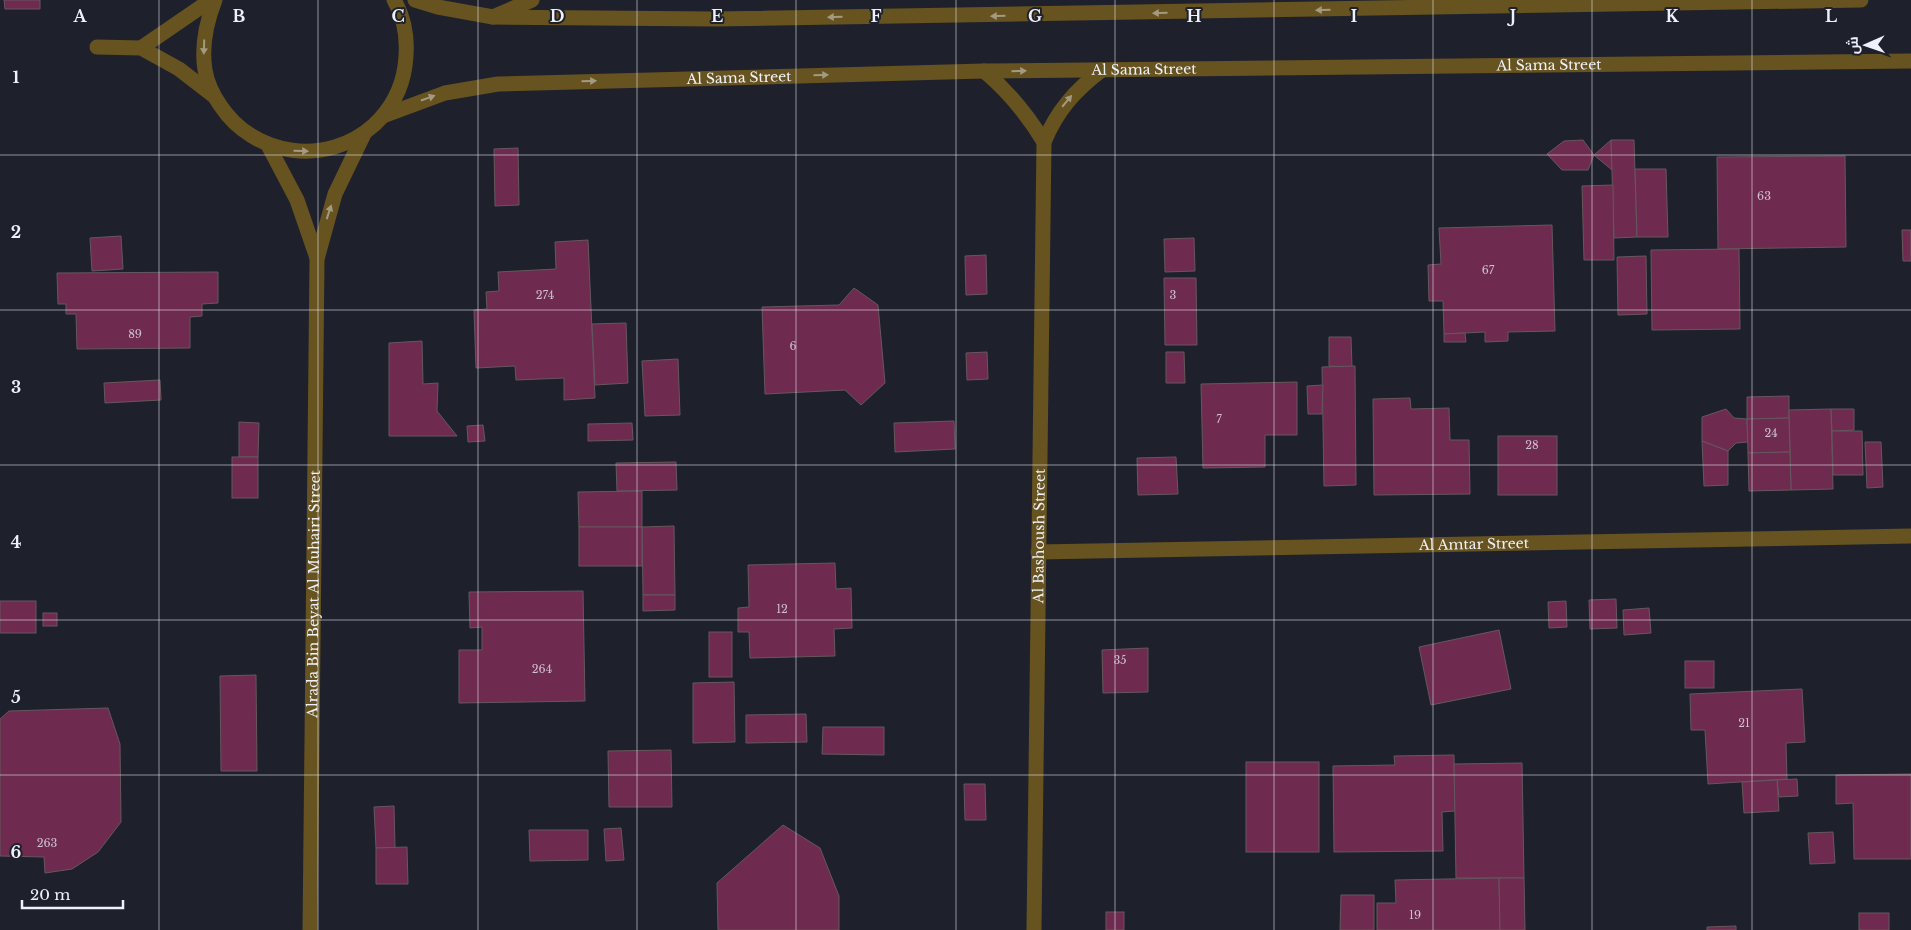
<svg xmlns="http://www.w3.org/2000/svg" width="1911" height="930" font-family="'Libre Baskerville',Cairo,serif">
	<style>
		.building { fill: #6e2b4f; stroke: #66575e }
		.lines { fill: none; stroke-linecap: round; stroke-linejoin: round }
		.lane { stroke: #66531f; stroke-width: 15 }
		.street { stroke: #66531f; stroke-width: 15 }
		.oneway { fill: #a39a81 }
		.grid { fill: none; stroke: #eef1f9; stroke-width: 1; stroke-opacity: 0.55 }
		.labels { text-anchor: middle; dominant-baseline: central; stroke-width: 4; stroke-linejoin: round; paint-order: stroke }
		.number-label { font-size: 11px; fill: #cec0ce }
		.street-label { font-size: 14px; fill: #eef1f9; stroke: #1e212c }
		.grid-label { font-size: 16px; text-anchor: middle; font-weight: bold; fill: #eef1f9; stroke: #1e212c; stroke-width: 4; stroke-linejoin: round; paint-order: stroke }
	</style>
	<rect width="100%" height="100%" fill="#1e212c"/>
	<g class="building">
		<path d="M4 0H40V9H5Z"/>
		<path d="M1583 140 1594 155 1588 170H1562L1547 154 1564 141Z"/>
		<path d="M1611 140 1612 170 1594 155Z"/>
		<path d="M1611 140H1634L1637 237 1614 238Z"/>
		<path d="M518 148 519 205 495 206 494 149Z"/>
		<path d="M1845 156 1846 247 1718 249 1717 157Z"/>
		<path d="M1635 169H1666L1668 237H1637Z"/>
		<path d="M1613 185 1614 260H1584L1582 186Z"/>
		<path d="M1552 225 1555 331 1508 332V341L1485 342V332L1444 334 1443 301H1429L1428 265 1441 264 1439 228Z"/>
		<path d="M1902 230H1911V261H1903Z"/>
		<path d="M121 236 123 269 92 271 90 238Z"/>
		<path d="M1194 238 1195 271 1165 272 1164 239Z"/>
		<path d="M588 240 595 398 564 400V378L516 380 515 366 476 368 474 310 487 309 486 292 499 291 498 272 556 269 555 242Z"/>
		<path d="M1739 249 1740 329 1652 330 1651 250Z"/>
		<path d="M986 255 987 294 966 295 965 256Z"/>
		<path d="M1646 256 1647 314 1618 315 1617 257Z"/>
		<path d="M218 272V303L202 304V316L190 317V348L77 349 76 314H66V304H58L57 273Z"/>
		<path d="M1164 278H1196L1197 345H1165Z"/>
		<path d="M854 288 878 305 885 383 861 405 845 390 765 394 762 307 839 305Z"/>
		<path d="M626 323 628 383 595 385 592 324Z"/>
		<path d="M1465 333 1466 342H1444V334Z"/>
		<path d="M1329 337H1351L1352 367 1329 366Z"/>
		<path d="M422 341 423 384 438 383 437 411 457 436H389V343Z"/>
		<path d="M987 352 988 379 967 380 966 353Z"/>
		<path d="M1166 352H1184L1185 383H1166Z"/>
		<path d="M678 359 680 415 645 416 642 361Z"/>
		<path d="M1355 366 1356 485 1324 486 1322 367Z"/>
		<path d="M160 380 161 400 105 403 104 383Z"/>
		<path d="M1297 382V435H1265V467L1203 468 1201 384Z"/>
		<path d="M1323 385 1322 414H1308L1307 386Z"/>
		<path d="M1789 396V418L1747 419V397Z"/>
		<path d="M1410 398 1411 409 1449 408 1450 440H1469L1470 494 1374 495 1373 399Z"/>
		<path d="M1726 409 1734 418 1747 419 1748 442 1736 443 1728 451 1702 441V417Z"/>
		<path d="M1831 409 1833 489 1791 490 1789 410Z"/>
		<path d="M1831 409H1854V430L1832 431Z"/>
		<path d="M1789 418 1790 452 1748 453 1747 419Z"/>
		<path d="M954 421 955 449 895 452 894 423Z"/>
		<path d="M239 422 259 423 258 457H239Z"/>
		<path d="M632 423 633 440 588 441V424Z"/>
		<path d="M483 425 485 441 468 442 467 426Z"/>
		<path d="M1832 431H1862L1863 475H1833Z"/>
		<rect x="1498" y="436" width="59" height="59"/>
		<path d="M1702 441 1728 451V485L1704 486Z"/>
		<path d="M1865 442H1881L1883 487 1867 488Z"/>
		<path d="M1790 452 1791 490 1749 491 1748 453Z"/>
		<rect x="232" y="457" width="26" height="41"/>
		<path d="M1176 457 1178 494 1138 495 1137 458Z"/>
		<path d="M676 462 677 490 617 491 616 463Z"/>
		<path d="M642 491V527H579L578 492Z"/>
		<path d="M674 526 675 595H643L642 527Z"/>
		<rect x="579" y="527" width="63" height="39"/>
		<path d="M835 563 836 589 851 588 852 628 834 629 835 656 750 658 749 632H738V608L749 607 748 565Z"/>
		<path d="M583 591 585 701 459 703V650H482V627L470 628 469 592Z"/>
		<path d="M643 595H675V610L643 611Z"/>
		<path d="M1616 599 1617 628 1590 629 1589 600Z"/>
		<rect x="0" y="601" width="36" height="32"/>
		<path d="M1566 601 1567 627 1549 628 1548 602Z"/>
		<path d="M1649 608 1651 633 1624 635 1623 610Z"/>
		<rect x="43" y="613" width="14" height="13"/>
		<path d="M1499 630 1511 689 1431 705 1419 647Z"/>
		<rect x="709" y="632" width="23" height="45"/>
		<path d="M1148 648V692L1103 693 1102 650Z"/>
		<rect x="1685" y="661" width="29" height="27"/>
		<path d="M256 675 257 771H221L220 676Z"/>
		<path d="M734 682 735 742 693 743V683Z"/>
		<path d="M1802 689 1805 742 1786 743 1787 779 1708 784 1705 730H1691L1690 694Z"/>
		<path d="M108 708 120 744 121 822 98 852 72 869 45 873 44 857 0 856V719L9 711Z"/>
		<path d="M806 714 807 742 746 743V715Z"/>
		<path d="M823 727H884V755L822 754Z"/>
		<path d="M671 750 672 807H609L608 751Z"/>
		<path d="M1454 755 1455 811 1442 812 1443 851 1334 852 1333 766 1395 765 1394 756Z"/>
		<rect x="1246" y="762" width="73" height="90"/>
		<path d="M1522 763 1524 878H1456L1454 764Z"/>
		<path d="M1911 774V859H1854L1853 803 1836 804V775Z"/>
		<path d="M1797 779 1798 796 1779 797 1777 780Z"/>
		<path d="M1777 780 1779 811 1744 813 1742 782Z"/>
		<path d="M964 784H985L986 820H965Z"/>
		<path d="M394 806 395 848H376L374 807Z"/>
		<path d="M783 825 820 848 839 896V930H718L717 883Z"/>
		<path d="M621 828 624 860 606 861 604 829Z"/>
		<path d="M529 830H588V860L530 861Z"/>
		<path d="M1833 832 1835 863 1810 864 1808 833Z"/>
		<path d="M407 847 408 884H376V848Z"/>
		<path d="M1499 878 1500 930H1377V903H1396L1395 880Z"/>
		<path d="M1499 878H1524L1525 930H1500Z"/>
		<path d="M1341 895H1374V930H1340Z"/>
		<rect x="1106" y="912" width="18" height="18"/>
		<rect x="1859" y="913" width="30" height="17"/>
		<path d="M1736 926V930H1707V927Z"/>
	</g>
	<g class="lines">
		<g class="lane">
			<path d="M493 17 532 0"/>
			<path d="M97 47 141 48 179 69 214 96"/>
			<path d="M141 48 211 0"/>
		</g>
		<g class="street">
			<path d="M215 0C206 23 201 45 205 70 207 82 213 95 220 105 254 157 327 167 374 125 391 109 402 88 405 66 408 44 406 20 394 0"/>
			<path d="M415 0 438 7 493 17 715 19 1861 0"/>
			<path d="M984 71C1008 91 1027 114 1044 142"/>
			<path id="s1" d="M383 116 445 93 498 84 984 71 1911 61"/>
			<path d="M268 145 297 200 317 258"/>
			<path id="s2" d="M1038 552 1911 536"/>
			<path id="s3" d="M310 930 317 259 335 194 364 134"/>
			<path id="s4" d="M1034 930 1044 142C1057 111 1075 90 1102 70"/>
		</g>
	</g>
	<defs><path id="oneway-solid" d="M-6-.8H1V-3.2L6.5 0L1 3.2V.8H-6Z" transform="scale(1.25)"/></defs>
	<g class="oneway">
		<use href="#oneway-solid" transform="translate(1323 10) rotate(179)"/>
		<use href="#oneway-solid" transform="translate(1160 13) rotate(179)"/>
		<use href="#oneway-solid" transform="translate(998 16) rotate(179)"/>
		<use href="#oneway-solid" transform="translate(835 17) rotate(179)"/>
		<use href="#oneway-solid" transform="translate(204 47) rotate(92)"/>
		<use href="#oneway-solid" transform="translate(1019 71) rotate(-1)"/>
		<use href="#oneway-solid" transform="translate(821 75) rotate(-1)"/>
		<use href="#oneway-solid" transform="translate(589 81) rotate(-1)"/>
		<use href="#oneway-solid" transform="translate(428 98) rotate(-19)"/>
		<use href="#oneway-solid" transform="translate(1067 101) rotate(-50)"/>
		<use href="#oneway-solid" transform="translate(301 151) rotate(1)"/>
		<use href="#oneway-solid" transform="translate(329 212) rotate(-72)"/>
	</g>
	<path class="grid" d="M159 0V930M318 0V930M478 0V930M637 0V930M796 0V930M956 0V930M1115 0V930M1274 0V930M1433 0V930M1592 0V930M1752 0V930M0 155H1911M0 310H1911M0 465H1911M0 620H1911M0 775H1911"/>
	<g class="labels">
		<g class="number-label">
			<text x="1764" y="196">63</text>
			<text x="1488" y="270">67</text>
			<text x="545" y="295">274</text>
			<text x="1173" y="295">3</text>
			<text x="135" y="334">89</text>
			<text x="793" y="346">6</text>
			<text x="1219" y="419">7</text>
			<text x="1771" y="433">24</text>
			<text x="1532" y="445">28</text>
			<text x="782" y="609">12</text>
			<text x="1120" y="660">35</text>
			<text x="542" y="669">264</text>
			<text x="1744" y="723">21</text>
			<text x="47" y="843">263</text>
			<text x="1415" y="915">19</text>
		</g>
		<g class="street-label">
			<text stroke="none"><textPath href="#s1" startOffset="1171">Al Sama Street</textPath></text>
			<text stroke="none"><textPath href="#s1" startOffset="766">Al Sama Street</textPath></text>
			<text stroke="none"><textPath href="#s1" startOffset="361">Al Sama Street</textPath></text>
			<text stroke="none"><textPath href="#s4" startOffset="394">Al Bashoush Street</textPath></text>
			<text stroke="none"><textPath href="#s2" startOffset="436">Al Amtar Street</textPath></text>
			<text stroke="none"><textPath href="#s3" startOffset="336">Alrada Bin Beyat Al Muhairi Street</textPath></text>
		</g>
	</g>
	<g class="grid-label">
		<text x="80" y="22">A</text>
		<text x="239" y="22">B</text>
		<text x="398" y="22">C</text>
		<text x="557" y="22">D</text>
		<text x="717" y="22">E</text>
		<text x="876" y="22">F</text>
		<text x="1035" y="22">G</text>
		<text x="1194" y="22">H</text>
		<text x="1354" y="22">I</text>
		<text x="1513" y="22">J</text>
		<text x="1672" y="22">K</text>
		<text x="1831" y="22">L</text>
		<text x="16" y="83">1</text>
		<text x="16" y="238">2</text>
		<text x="16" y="393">3</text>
		<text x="16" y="548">4</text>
		<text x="16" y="703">5</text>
		<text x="16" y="858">6</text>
	</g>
	<g transform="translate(1866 45) rotate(268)" stroke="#1e212c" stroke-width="4" paint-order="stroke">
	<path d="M0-4L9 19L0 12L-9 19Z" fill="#eef1f9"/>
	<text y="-8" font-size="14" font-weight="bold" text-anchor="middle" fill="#eef1f9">ش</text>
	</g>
	<path d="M22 900v8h101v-8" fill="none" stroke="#eef1f9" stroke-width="2.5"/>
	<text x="30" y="900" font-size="15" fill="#eef1f9" stroke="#1e212c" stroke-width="4" paint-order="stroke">20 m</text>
</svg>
